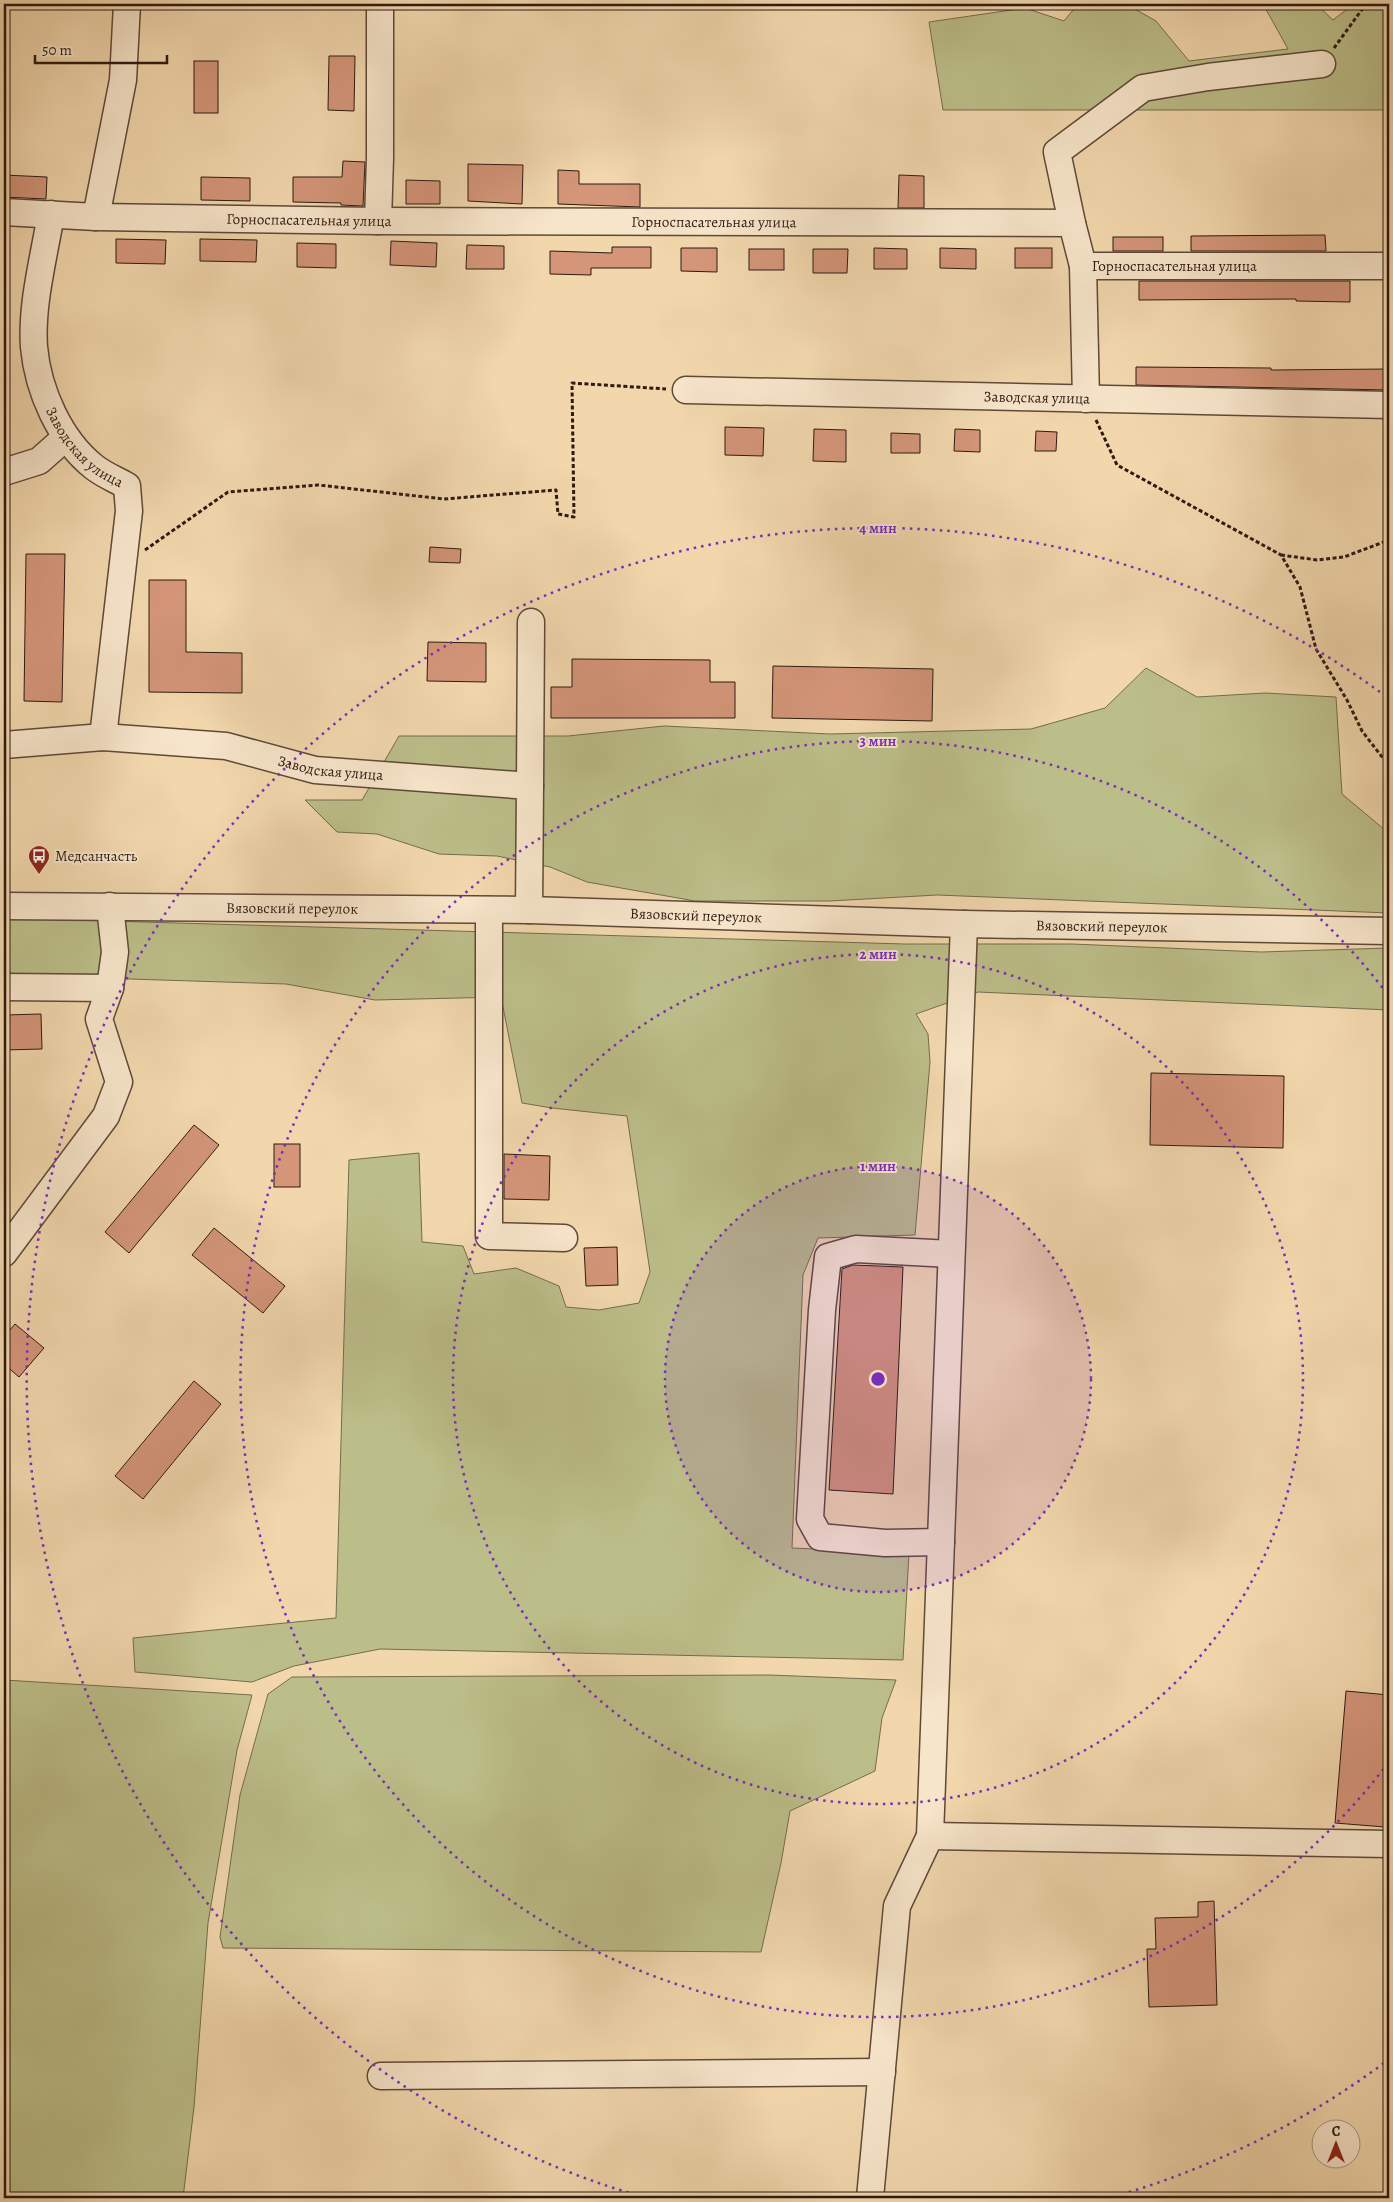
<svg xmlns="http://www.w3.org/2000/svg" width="1393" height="2202" font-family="Alegreya,serif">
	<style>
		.green { fill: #bcbe89; stroke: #746c4e }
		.building { fill: #d49579; stroke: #2d1a12 }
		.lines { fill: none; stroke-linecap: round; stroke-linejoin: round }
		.minor-casing { stroke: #5e4939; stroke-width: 29 }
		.path { stroke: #2d1a12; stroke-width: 3; stroke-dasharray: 4 2.5; stroke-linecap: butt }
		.minor { stroke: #f7e5ca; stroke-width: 26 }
		.ring { fill: none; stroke: #7b2cbf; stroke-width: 2.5; stroke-dasharray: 2.5 5 }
		.labels { text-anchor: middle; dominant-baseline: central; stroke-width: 4; stroke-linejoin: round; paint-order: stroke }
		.street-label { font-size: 15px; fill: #2d1a12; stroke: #f7e5ca }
		.poi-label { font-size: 15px; fill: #2d1a12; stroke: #f7e5ca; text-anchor: start }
		.centre { fill: #7b2cbf; stroke: #f7e5ca; stroke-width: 2.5 }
		.ring-label { font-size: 15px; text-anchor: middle; font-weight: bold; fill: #7b2cbf; stroke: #f7e5ca; stroke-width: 4; stroke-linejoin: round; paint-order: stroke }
	</style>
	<rect width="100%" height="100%" fill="#f2d7ad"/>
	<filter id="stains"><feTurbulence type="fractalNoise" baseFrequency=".004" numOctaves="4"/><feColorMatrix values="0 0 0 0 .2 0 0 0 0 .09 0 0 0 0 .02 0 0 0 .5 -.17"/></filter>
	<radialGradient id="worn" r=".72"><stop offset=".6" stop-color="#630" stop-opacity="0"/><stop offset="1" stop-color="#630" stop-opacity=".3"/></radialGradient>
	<g class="green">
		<path d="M1078 4H1126L1156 21 1189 61 1288 49 1263 4H1316L1333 20 1354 4H1389V110H943L929 22 1025 8 1064 21Z"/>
		<path d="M1146 668 1197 697 1265 693 1336 697 1342 794 1385 830 1389 829V913L937 895 830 901H695L587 882 550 867 497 856 439 854 377 834 337 832 305 800H362L399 736H568L664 726 830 734 1031 729 1105 708Z"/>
		<path d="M4 918 905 944H1072L1261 952 1389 948V1010L978 992 916 1014 928 1034 930 1062 915 1235 818 1238 803 1275 792 1548 909 1553 903 1660 380 1649 294 1666 252 1682 135 1672 133 1638 336 1618 349 1160 419 1153 422 1242 463 1246 474 1274 516 1268 559 1286 566 1307 599 1310 639 1303 650 1272 627 1116 552 1108 522 1103 501 997 375 1000 286 984 4 975Z"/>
		<path d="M770 1675 896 1680 882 1718 875 1771 790 1811 781 1863 761 1952 223 1948 220 1937 240 1795 268 1694 292 1677Z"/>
		<path d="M4 1680 252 1695 237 1750 208 1923 194 2107 183 2198H4Z"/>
	</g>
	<g class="building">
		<path d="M329 56H355L354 111 328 110Z"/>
		<rect x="194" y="61" width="24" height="52"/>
		<path d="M343 161 365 162 363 206 341 205V203L293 202V177H342Z"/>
		<path d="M468 164 523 165 522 204 468 201Z"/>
		<path d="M558 170 579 171V184H640V207L558 204Z"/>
		<path d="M4 175 47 177 46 199 4 197Z"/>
		<path d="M899 175 924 176V208H898Z"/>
		<path d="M201 177 250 178V201L201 200Z"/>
		<path d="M406 180 440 181V204H406Z"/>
		<path d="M1325 235 1326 251H1191V236Z"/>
		<rect x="1113" y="237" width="50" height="14"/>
		<path d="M116 239 166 240 165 264 116 263Z"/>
		<path d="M200 239 257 240 256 262 200 261Z"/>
		<path d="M391 241 437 243 436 267 390 265Z"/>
		<path d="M297 243 336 244V268L297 267Z"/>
		<path d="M467 245 504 246V269H466Z"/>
		<path d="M612 247H651V268H591V275L550 274V251L612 253Z"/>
		<path d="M681 248H717V272L681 271Z"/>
		<path d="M874 248 907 249V269H874Z"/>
		<path d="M940 248 976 249V269L940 268Z"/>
		<rect x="1015" y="248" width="37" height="20"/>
		<rect x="749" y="249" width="35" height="21"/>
		<path d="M813 249H848L847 273H813Z"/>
		<path d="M1139 281H1350V302L1296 301V299L1139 300Z"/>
		<path d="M1136 367 1271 368V370L1389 369V390L1136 385Z"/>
		<path d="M725 427 764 428 763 456 725 455Z"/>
		<path d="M814 429 846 430V462L813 461Z"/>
		<path d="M955 429 980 430V452L954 451Z"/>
		<path d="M1036 431 1057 432 1056 451H1035Z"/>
		<path d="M891 433 920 434V453H891Z"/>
		<path d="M430 547 461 549 460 563 429 562Z"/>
		<path d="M26 554H65L62 702 24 701Z"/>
		<path d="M149 580H186V652L242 653V693L149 692Z"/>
		<path d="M428 642 486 643V682L427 681Z"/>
		<path d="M572 659 710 660V682H735V718H551V687H572Z"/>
		<path d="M773 666 933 669 932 721 772 718Z"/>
		<path d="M41 1014 42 1049 4 1050V1015Z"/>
		<path d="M1151 1073 1284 1076 1283 1148 1150 1145Z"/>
		<path d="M194 1125 219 1145 129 1253 105 1232Z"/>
		<rect x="274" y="1144" width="26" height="43"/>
		<path d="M504 1154 550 1156 549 1200 504 1199Z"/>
		<path d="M214 1228 285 1286 263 1313 192 1255Z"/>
		<path d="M617 1247 618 1285 586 1286 584 1248Z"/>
		<path d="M853 1265 903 1267 893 1494 829 1490 842 1269Z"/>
		<path d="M15 1324 44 1348 19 1377 4 1364V1337Z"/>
		<path d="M194 1381 221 1404 143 1499 115 1476Z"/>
		<path d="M1346 1691 1389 1695V1776L1385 1827 1335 1823Z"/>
		<path d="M1214 1901 1217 2005 1149 2007 1147 1949H1156L1155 1918 1198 1917V1902Z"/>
	</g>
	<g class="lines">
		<g class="minor-casing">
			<g id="minor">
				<path id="s1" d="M4 212 96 217 378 221 1072 223 1083 266H1389"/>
				<path id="s2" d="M51 214C44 257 31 304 34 347 38 391 60 440 94 467 104 475 117 480 127 486L129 511 103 737"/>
				<path d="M96 217 123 80 127 4"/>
				<path d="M378 221 380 158V4"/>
				<path d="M1072 223 1057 152 1143 88 1208 77 1322 64"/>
				<path d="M1083 266 1086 399"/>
				<path id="s3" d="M686 390 1389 405"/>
				<path d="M4 472 39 461 65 438"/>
				<path id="s4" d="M4 745 103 737 226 746 315 770 530 786 529 910"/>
				<path d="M530 786 531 622"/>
				<path id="s5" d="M4 906 529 910 964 924 1389 931"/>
				<path d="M489 910V1236L564 1238"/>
				<path d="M4 987 110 988 115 952 110 906"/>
				<path d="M4 1253 106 1116 119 1082 99 1019 110 988"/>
				<path d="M941 1542 885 1543 820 1537 810 1519 822 1310 828 1257 856 1249 951 1254"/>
				<path d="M930 1836 1389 1844"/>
				<path d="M381 2076 882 2072"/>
				<path d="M870 2198 897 1906 930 1836 964 924"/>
			</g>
		</g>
		<g class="path">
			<path d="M1334 48 1366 4"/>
			<path d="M1096 420 1117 465 1281 555 1300 587 1316 649 1347 700 1362 731 1389 766"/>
			<path d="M145 550 228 492 318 485 444 499 556 490 558 514 574 517 572 383 666 389"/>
			<path d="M1281 555 1317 560 1344 557 1389 540"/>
		</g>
		<use href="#minor" class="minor"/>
	</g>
	<circle cx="878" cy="1379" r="213" fill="#7b2cbf" fill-opacity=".12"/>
	<g class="ring">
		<circle cx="878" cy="1379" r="213"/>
		<circle cx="878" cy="1379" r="425"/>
		<path d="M1388 1763A638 638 0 1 1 1388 995"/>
		<path d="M1384 2063A851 851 0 0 1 1113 2197M643 2197A851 851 0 1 1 1384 695"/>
	</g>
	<defs>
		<g id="bus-pin" transform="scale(1.125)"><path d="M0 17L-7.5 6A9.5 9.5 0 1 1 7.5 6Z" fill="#8f2418" stroke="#f7e5ca"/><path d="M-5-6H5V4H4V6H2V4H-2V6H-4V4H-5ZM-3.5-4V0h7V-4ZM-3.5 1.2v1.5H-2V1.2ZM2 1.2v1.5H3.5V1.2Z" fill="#fff"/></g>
	</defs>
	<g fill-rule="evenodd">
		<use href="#bus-pin" x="39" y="856"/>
	</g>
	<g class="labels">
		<g class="street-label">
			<text stroke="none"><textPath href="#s1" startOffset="305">Горноспасательная улица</textPath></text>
			<text stroke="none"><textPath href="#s1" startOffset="710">Горноспасательная улица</textPath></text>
			<text stroke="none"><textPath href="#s1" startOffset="1204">Горноспасательная улица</textPath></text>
			<text stroke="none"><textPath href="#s3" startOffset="351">Заводская улица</textPath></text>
			<text stroke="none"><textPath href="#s2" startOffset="251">Заводская улица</textPath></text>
			<text stroke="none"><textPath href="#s4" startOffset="330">Заводская улица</textPath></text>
			<text stroke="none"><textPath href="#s5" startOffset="288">Вязовский переулок</textPath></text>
			<text stroke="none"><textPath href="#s5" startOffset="692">Вязовский переулок</textPath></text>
			<text stroke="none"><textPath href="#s5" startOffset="1098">Вязовский переулок</textPath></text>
		</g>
		<g class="poi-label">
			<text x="55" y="856">Медсанчасть</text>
		</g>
	</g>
	<circle cx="878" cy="1379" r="8" class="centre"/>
	<g class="ring-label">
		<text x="878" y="533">4 мин</text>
		<text x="878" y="746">3 мин</text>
		<text x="878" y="959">2 мин</text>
		<text x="878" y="1171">1 мин</text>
	</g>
	<rect width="1393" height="2202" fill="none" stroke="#f2d7ad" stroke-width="20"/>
	<rect x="5" y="5" width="1383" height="2192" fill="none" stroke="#2d1a12" stroke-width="2.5"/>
	<rect x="10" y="10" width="1373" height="2182" fill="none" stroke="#2d1a12"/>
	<g transform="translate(1336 2144)"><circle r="24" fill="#f7e5ca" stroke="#a69480"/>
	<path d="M0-4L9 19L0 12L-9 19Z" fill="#8f2418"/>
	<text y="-8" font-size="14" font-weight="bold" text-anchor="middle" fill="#2d1a12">С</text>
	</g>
	<path d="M35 55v8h132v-8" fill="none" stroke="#2d1a12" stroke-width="2.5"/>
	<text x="42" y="55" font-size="15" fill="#2d1a12" stroke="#f7e5ca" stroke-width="4" paint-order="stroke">50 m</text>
	<rect width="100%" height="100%" filter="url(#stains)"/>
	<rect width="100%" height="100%" fill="url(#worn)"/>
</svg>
